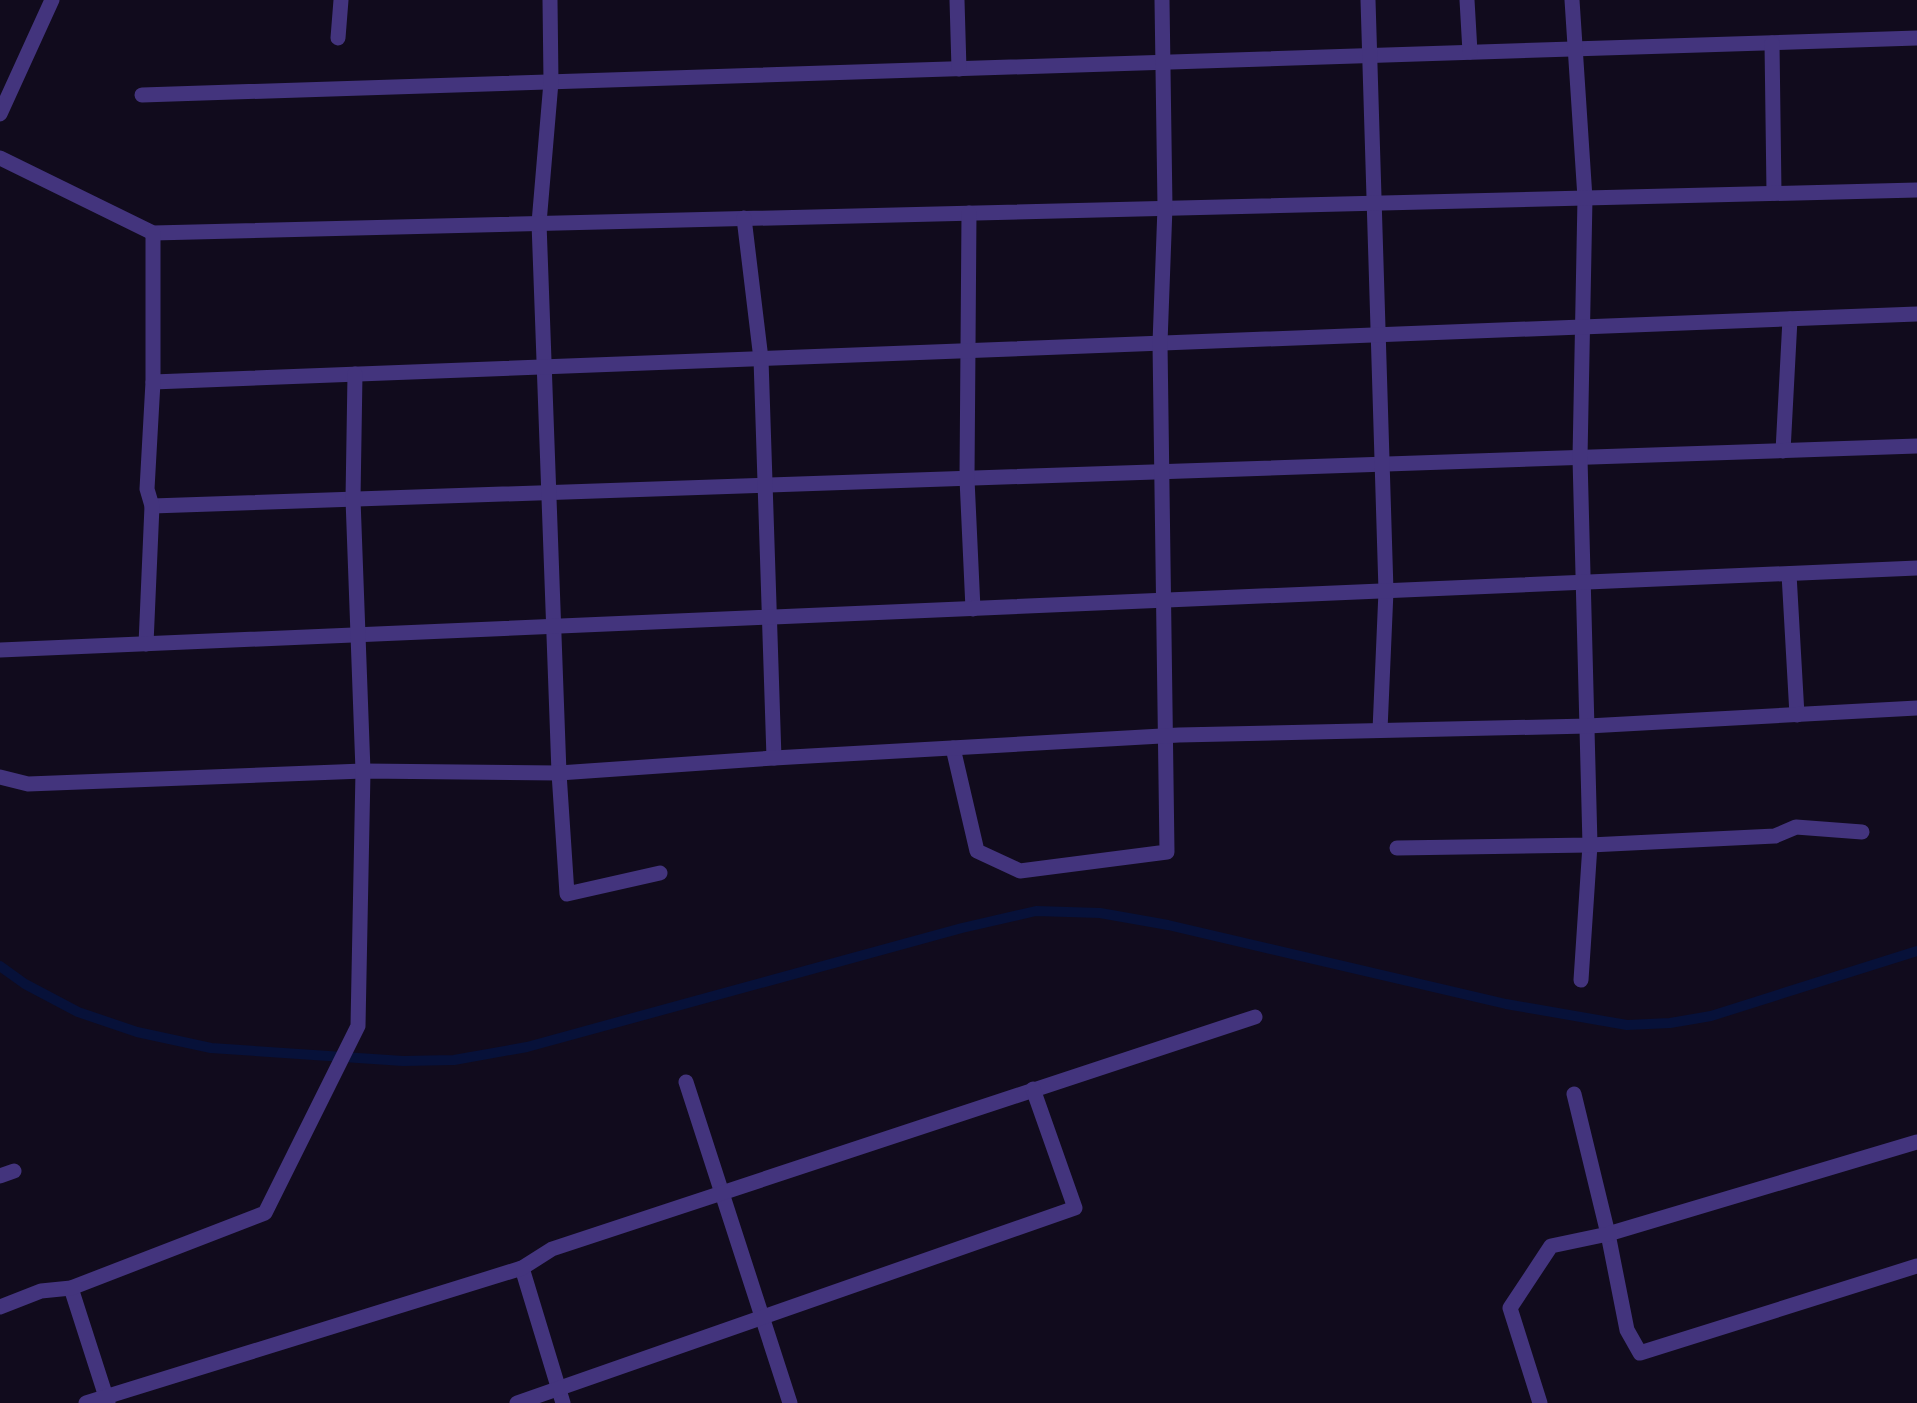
<svg xmlns="http://www.w3.org/2000/svg" width="1917" height="1403" font-family="'Varela Round',sans-serif">
	<style>
		.lines { fill: none; stroke-linecap: round; stroke-linejoin: round }
		.stream { stroke: #071139; stroke-width: 10 }
		.service { stroke: #43347d; stroke-width: 15 }
		.minor { stroke: #43347d; stroke-width: 15 }
	</style>
	<rect width="100%" height="100%" fill="#110b1d"/>
	<g class="lines">
		<path class="stream" d="M0 966 25 984 78 1012 137 1032 211 1048 403 1061 454 1060 527 1047 962 928 1036 911 1100 913 1168 925 1506 1004 1627 1025 1670 1023 1711 1016 1917 951"/>
		<g class="service">
			<path d="M142 95 1917 38"/>
			<path d="M0 114 52 0"/>
			<path d="M1783 451 1790 319"/>
			<path d="M152 506 1917 446"/>
		</g>
		<g class="minor">
			<path d="M550 0 551 82 539 223 559 773 567 894 660 873"/>
			<path d="M957 0 959 69"/>
			<path d="M1368 0 1386 591 1380 730"/>
			<path d="M1467 0 1470 52"/>
			<path d="M1572 0 1585 198 1580 458 1590 845 1581 980"/>
			<path d="M338 38 341 0"/>
			<path d="M1772 43 1774 193"/>
			<path d="M0 158 153 233 1917 190"/>
			<path d="M969 213 967 479 973 609"/>
			<path d="M744 218 761 359 774 758"/>
			<path d="M153 382 1917 314"/>
			<path d="M1789 574 1797 715"/>
			<path d="M146 644 152 506 147 489 153 382V233"/>
			<path d="M0 650 1917 568"/>
			<path d="M953 748 977 851 1020 871 1167 852 1160 343 1165 207 1162 0"/>
			<path d="M0 777 28 784 363 771 559 773 774 758 1179 735 1588 726 1917 708"/>
			<path d="M1397 848 1590 845 1775 836 1796 827 1862 832"/>
			<path d="M686 1082 790 1403"/>
			<path d="M1574 1094 1608 1234 1627 1330 1640 1353 1917 1266"/>
			<path d="M0 1176 14 1171"/>
			<path d="M522 1268 563 1403"/>
			<path d="M71 1288 108 1403"/>
			<path d="M0 1307 41 1291 71 1288 265 1213 358 1026 363 771 353 499 355 374"/>
			<path d="M86 1403 522 1268 552 1249 1255 1017"/>
			<path d="M517 1403 1075 1208 1033 1089"/>
			<path d="M1540 1403 1510 1308 1551 1246 1608 1234 1917 1142"/>
		</g>
	</g>
</svg>
